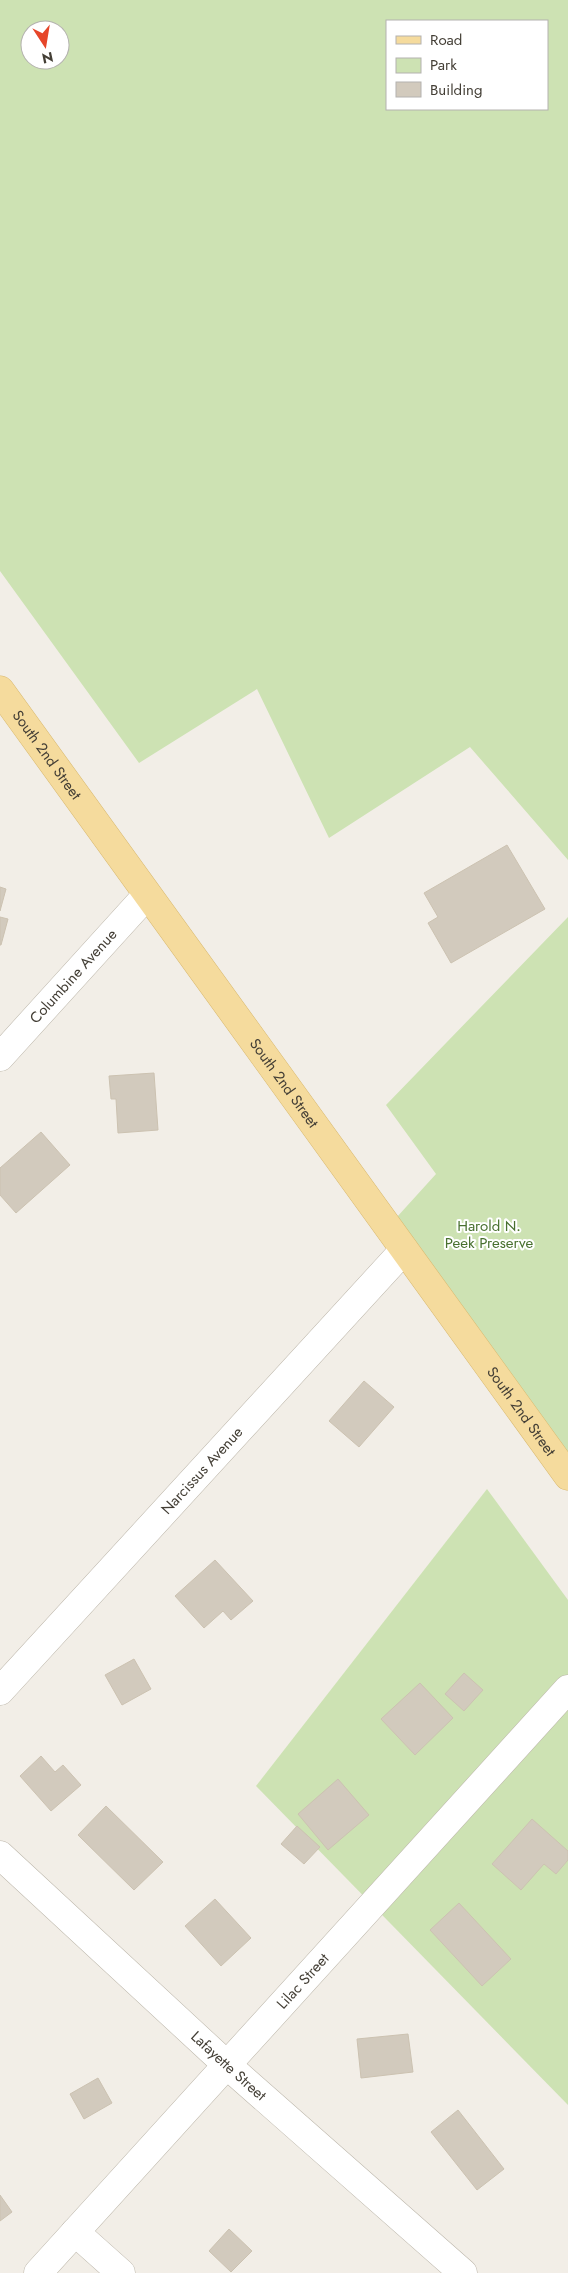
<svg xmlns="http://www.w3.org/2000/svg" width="568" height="2273" font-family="Jost,sans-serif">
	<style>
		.green { fill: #cde2b3; fill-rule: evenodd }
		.building { fill: #d2cabd; stroke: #ccc2b1 }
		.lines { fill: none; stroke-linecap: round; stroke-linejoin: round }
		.street-casing { stroke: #bcb6aa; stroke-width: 29 }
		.primary-casing { stroke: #d8b86e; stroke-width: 29 }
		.street { stroke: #fff; stroke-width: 28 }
		.primary { stroke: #f5db9d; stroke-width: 28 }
		.labels { text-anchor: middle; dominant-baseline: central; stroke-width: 4; stroke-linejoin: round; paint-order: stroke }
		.street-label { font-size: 15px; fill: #443f36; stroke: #fff }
		.park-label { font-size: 15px; fill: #48702f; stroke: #fff }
	</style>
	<rect width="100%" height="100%" fill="#f2eee7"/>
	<g class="green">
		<path d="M0 0H568V860L470 747 329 838 257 689 139 763 0 571ZM547 21V109H387V21ZM30 30H60V60H30Z"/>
		<path d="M568 917V1482L387 1228 436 1174 386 1105Z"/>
		<path d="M487 1489 568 1600V2105L256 1786Z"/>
	</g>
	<g class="building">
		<path d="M507 845 545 909 451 963 428 923 438 917 424 893Z"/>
		<path d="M0 887 6 889 0 911Z"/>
		<path d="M0 917 8 919 1 945H0Z"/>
		<path d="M154 1073 158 1130 118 1133 116 1099H111L109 1076Z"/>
		<path d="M41 1132 70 1165 16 1213 0 1195V1168Z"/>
		<path d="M364 1381 394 1407 359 1447 329 1421Z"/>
		<path d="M215 1560 253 1601 231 1620 223 1611 204 1628 175 1596Z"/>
		<path d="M134 1659 151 1689 122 1705 105 1675Z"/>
		<path d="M464 1673 483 1690 464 1711 445 1694Z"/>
		<path d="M420 1683 453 1718 415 1755 381 1719Z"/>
		<path d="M41 1756 55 1772 63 1765 81 1785 51 1811 20 1776Z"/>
		<path d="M338 1779 369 1815 328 1850 298 1814Z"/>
		<path d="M106 1806 163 1862 134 1890 78 1835Z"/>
		<path d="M532 1819 568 1851V1860L556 1874 544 1864 521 1890 492 1864Z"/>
		<path d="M297 1826 320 1847 304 1864 281 1844Z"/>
		<path d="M215 1899 251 1938 221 1966 185 1926Z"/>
		<path d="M459 1903 511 1959 482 1986 430 1930Z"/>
		<path d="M408 2034 413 2072 361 2078 357 2039Z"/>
		<path d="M98 2078 112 2103 84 2119 70 2094Z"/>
		<path d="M458 2110 504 2169 477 2190 431 2132Z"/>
		<path d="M0 2195 12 2212 0 2221Z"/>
		<path d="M229 2229 252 2251 231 2272 209 2251Z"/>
	</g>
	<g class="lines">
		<g class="street-casing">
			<g id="street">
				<path id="s1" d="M0 1057 147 895"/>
				<path id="s2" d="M0 1691 404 1250"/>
				<path id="s3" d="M0 1855 227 2065 463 2273"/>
				<path d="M75 2232 121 2273"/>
				<path id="s4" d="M38 2273 568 1689"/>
			</g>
		</g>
		<g class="primary-casing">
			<g id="primary">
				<path id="s5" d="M0 690 568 1476"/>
			</g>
		</g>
		<use href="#street" class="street"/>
		<use href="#primary" class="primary"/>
	</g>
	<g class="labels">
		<g class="street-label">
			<text stroke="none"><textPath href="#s5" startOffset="80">South 2nd Street</textPath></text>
			<text stroke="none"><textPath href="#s1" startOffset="109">Columbine Avenue</textPath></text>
			<text stroke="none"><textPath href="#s5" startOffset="485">South 2nd Street</textPath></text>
			<text stroke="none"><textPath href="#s5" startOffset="890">South 2nd Street</textPath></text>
			<text stroke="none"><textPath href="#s2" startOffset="299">Narcissus Avenue</textPath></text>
			<text stroke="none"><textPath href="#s4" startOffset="394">Lilac Street</textPath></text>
			<text stroke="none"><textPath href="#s3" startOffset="311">Lafayette Street</textPath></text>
		</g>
		<g class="park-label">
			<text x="489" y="1226">Harold N.<tspan x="489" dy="17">Peek Preserve</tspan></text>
		</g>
	</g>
	<rect x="386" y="20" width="162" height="90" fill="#ffffff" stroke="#b4b2af"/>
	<rect x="396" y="36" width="25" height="8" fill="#f5db9d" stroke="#b4b2af"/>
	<text x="430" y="45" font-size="15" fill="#443f36">Road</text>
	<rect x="396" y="58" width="25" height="15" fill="#cde2b3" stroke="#b4b2af"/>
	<text x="430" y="70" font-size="15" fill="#443f36">Park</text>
	<rect x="396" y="82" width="25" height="15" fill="#d2cabd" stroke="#b4b2af"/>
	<text x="430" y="95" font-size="15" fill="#443f36">Building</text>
	<g transform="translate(45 45) rotate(168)"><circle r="24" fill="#ffffff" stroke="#b4b2af"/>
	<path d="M0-4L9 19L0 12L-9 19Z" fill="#e6462a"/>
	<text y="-8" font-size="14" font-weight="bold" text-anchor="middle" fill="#443f36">N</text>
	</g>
</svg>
